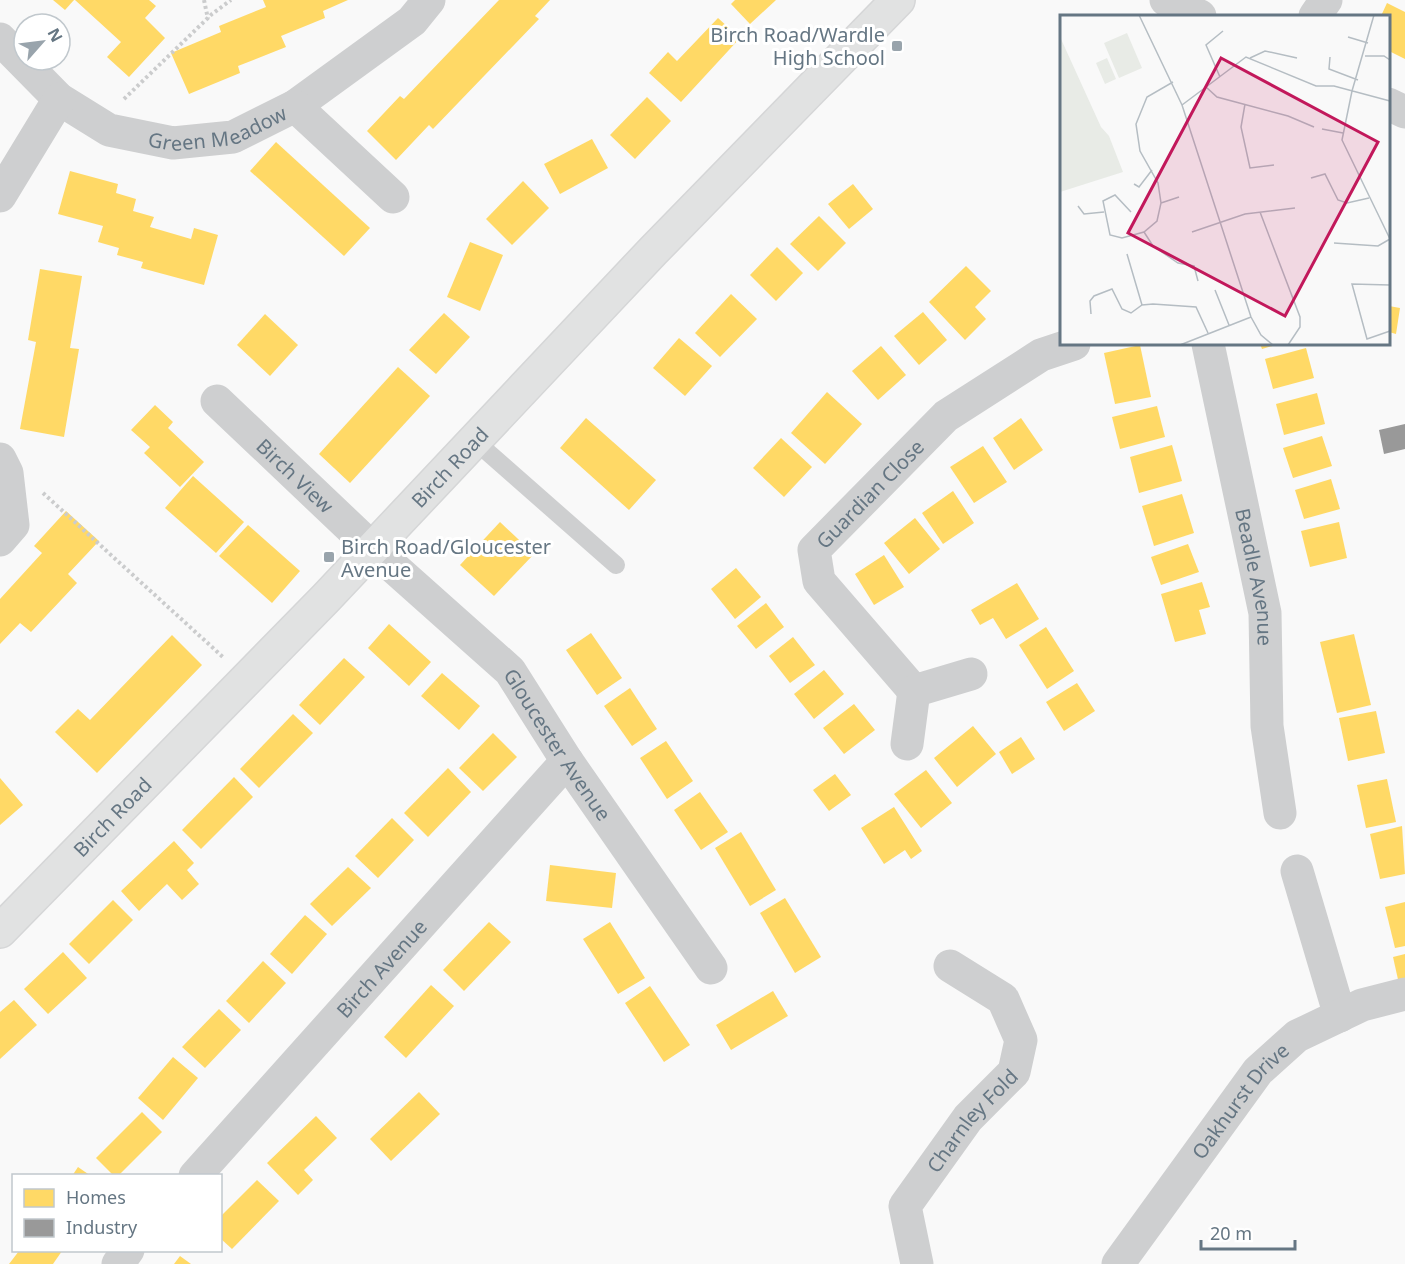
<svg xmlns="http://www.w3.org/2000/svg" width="1405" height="1264" font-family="'Noto Sans',sans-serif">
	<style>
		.homes { fill: #ffd966 }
		.industry { fill: #999 }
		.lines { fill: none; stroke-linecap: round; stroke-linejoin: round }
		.secondary-casing { stroke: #d5d6d7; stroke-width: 36 }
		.path { stroke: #cbcccd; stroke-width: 4; stroke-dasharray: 3 3; stroke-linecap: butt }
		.lane { stroke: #cecfd0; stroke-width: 18 }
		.street { stroke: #cecfd0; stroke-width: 33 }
		.secondary { stroke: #e1e2e2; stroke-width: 33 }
		.poi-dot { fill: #99a4ac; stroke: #fff; stroke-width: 2 }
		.labels { text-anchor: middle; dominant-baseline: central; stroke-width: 6; stroke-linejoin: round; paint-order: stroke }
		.poi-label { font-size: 20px; fill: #657683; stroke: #fff; text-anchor: end }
		.street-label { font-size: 20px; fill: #657683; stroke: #fff }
		.inset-road { fill: none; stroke: #b5bdc3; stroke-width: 1.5 }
		.view { fill: #c2185b; fill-opacity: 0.15; stroke: #c2185b; stroke-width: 3 }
		.inset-edge { fill: none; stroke: #657683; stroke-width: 3 }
	</style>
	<rect width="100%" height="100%" fill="#f9f9f9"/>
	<g class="homes">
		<path d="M53 0H74L65 10Z"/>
		<path d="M75 0H149L156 6 145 18 165 38 129 77 107 57 121 42Z"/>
		<path d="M263 0H348L323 11 325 18 281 36 286 47 238 66 240 73 189 94 171 53 221 32 219 26 266 7Z"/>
		<path d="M499 0H550L535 16 539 19 433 129 429 125 396 160 367 131 400 96 404 99Z"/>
		<path d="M735 0H776L750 24 731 4Z"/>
		<path d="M1387 3 1405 12V59L1389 51V16H1381Z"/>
		<path d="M718 18 740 38 681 102 649 73 668 52 677 61Z"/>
		<path d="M647 97 671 121 635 159 610 135Z"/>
		<path d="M592 139 608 168 560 194 544 164Z"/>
		<path d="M276 142 370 228 344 256 250 171Z"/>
		<path d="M70 171 118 184 116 193 136 199 133 211 154 217 150 227 191 239 194 228 218 235 204 285 141 268 143 262 117 255 119 248 98 242 103 226 58 214Z"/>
		<path d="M523 181 549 208 512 245 486 219Z"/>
		<path d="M853 184 873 209 849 229 828 204Z"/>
		<path d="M819 216 846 243 818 271 790 244Z"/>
		<path d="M470 242 503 255 480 311 447 297Z"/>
		<path d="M777 247 803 273 776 301 750 275Z"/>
		<path d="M966 266 991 291 975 307 986 319 965 340 929 302Z"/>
		<path d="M40 269 82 276 70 348 79 349 64 437 20 429 36 342 28 340Z"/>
		<path d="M731 294 757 319 720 357 695 333Z"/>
		<path d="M1389 306 1400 308 1396 334 1389 332Z"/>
		<path d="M923 312 947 340 919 365 894 336Z"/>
		<path d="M444 313 470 337 436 374 409 350Z"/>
		<path d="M265 314 298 345 270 376 237 345Z"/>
		<path d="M679 338 712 366 685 396 653 368Z"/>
		<path d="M1260 344H1279L1262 349Z"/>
		<path d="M1140 345 1151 397 1115 404 1104 353Z"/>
		<path d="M881 346 906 375 878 400 852 371Z"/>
		<path d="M1306 348 1314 378 1273 389 1265 359Z"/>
		<path d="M398 367 430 396 350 483 319 454Z"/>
		<path d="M827 392 862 424 825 464 791 433Z"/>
		<path d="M1317 393 1325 424 1284 435 1276 404Z"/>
		<path d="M155 405 173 422 168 428 204 462 180 487 144 453 150 447 131 430Z"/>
		<path d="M1157 406 1165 437 1120 449 1112 417Z"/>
		<path d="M586 418 656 480 629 510 560 448Z"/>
		<path d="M1021 418 1043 450 1014 470 993 438Z"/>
		<path d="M1322 436 1332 466 1293 478 1283 448Z"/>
		<path d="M781 438 812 467 784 497 753 468Z"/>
		<path d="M1172 445 1182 481 1139 493 1130 457Z"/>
		<path d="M983 446 1007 482 974 503 950 467Z"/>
		<path d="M193 476 244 522 216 553 165 508Z"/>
		<path d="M1331 479 1340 509 1304 519 1295 490Z"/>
		<path d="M953 491 974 523 943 544 922 513Z"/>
		<path d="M1182 494 1194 533 1154 546 1142 506Z"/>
		<path d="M66 511 99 541 68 574 77 583 31 632 20 623 0 644V599L42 553 34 546Z"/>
		<path d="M915 518 940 549 909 574 884 543Z"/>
		<path d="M500 522 534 554 494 596 460 565Z"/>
		<path d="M1339 522 1347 558 1310 567 1301 531Z"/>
		<path d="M248 525 300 571 272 603 219 556Z"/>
		<path d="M1188 544 1199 572 1161 585 1151 557Z"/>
		<path d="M884 555 904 587 874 605 855 574Z"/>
		<path d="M736 568 761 597 735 619 711 589Z"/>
		<path d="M1202 582 1210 607 1199 610 1206 634 1175 642 1161 594Z"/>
		<path d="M1017 583 1039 619 1006 639 993 618 980 625 971 610Z"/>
		<path d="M766 603 784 627 756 649 737 626Z"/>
		<path d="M389 624 431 662 409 686 368 648Z"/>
		<path d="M1046 627 1074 671 1047 689 1019 645Z"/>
		<path d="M591 633 622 678 597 695 566 650Z"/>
		<path d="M1354 634 1371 705 1337 713 1320 642Z"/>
		<path d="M172 635 202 665 97 773 55 732 78 709 90 720Z"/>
		<path d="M793 637 815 665 790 683 769 656Z"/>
		<path d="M344 658 365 677 320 725 299 705Z"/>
		<path d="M824 670 844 694 814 719 794 694Z"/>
		<path d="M442 673 480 706 459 730 421 696Z"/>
		<path d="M1077 683 1095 711 1064 731 1046 702Z"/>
		<path d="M630 688 657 729 632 746 604 706Z"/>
		<path d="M854 704 875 730 844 754 823 728Z"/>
		<path d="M1376 711 1385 753 1348 761 1339 718Z"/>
		<path d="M293 714 313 733 259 788 240 769Z"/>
		<path d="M973 726 996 754 957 787 934 758Z"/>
		<path d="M493 733 517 757 483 791 459 768Z"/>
		<path d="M1021 737 1035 759 1012 774 999 752Z"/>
		<path d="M666 741 693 781 667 799 640 758Z"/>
		<path d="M448 768 471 792 428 837 404 813Z"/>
		<path d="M926 770 952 803 921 828 894 794Z"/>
		<path d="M835 774 851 795 829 811 813 790Z"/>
		<path d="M234 777 253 797 201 849 182 830Z"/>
		<path d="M0 778 23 805 0 825Z"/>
		<path d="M1387 779 1396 822 1366 828 1357 785Z"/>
		<path d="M700 792 728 832 701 850 674 810Z"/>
		<path d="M894 807 922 851 911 859 905 850 884 864 861 828Z"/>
		<path d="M392 818 414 840 378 878 355 856Z"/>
		<path d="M1402 826 1405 874 1380 879 1370 834Z"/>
		<path d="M741 832 776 890 750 906 715 848Z"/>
		<path d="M174 841 194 863 187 870 199 884 182 900 167 884 139 911 121 891Z"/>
		<path d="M550 865 616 873 612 908 546 901Z"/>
		<path d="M348 867 371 888 332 926 310 904Z"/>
		<path d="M785 898 821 957 795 973 760 913Z"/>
		<path d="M113 900 133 920 89 964 69 944Z"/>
		<path d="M1405 902V946L1395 948 1385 907Z"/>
		<path d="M305 915 327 934 292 974 270 954Z"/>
		<path d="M489 922 511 942 464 991 443 970Z"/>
		<path d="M610 922 645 978 618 994 583 939Z"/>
		<path d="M63 952 87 978 48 1014 24 989Z"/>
		<path d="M1405 954V982L1399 984 1393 957Z"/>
		<path d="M263 961 286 983 249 1023 226 1001Z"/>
		<path d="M431 985 454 1006 406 1058 384 1037Z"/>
		<path d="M650 986 690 1045 664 1062 625 1003Z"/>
		<path d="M773 991 788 1016 731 1050 716 1025Z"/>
		<path d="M14 1000 37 1025 0 1059V1012Z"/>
		<path d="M219 1009 241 1030 205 1068 182 1047Z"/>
		<path d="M173 1057 198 1078 163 1120 138 1098Z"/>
		<path d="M419 1092 440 1114 391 1161 370 1139Z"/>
		<path d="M142 1112 162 1132 118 1176H114L96 1158Z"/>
		<path d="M316 1116 337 1138 304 1170 313 1180 298 1195 267 1163Z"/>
		<path d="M78 1167 91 1176H72Z"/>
		<path d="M257 1180 279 1201 232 1249 220 1238V1217Z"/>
		<path d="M19 1251H62L53 1264H9Z"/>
		<path d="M180 1256 191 1264H174Z"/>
	</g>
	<path class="industry" d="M1405 424V449L1384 454 1379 430Z"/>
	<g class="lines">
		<g class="secondary-casing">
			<g id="secondary">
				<path id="s8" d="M0 931 326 598 653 251 898 0"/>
			</g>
		</g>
		<g class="path">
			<path d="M204 0 208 19"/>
			<path d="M124 99 212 14 231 0"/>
			<path d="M43 493 224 658"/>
		</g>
		<path class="lane" d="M475 441 616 565"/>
		<g class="street">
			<path d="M1166 0 1200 16"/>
			<path d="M1315 16 1326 0"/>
			<path id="s1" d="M0 39 59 99 109 130 173 143 233 137 295 106 412 21 429 0"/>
			<path d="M1388 104 1405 112"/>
			<path d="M295 106 393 197"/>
			<path d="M0 196 59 99"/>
			<path id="s2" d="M1208 344 1265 613 1267 726 1280 813"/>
			<path id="s3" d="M217 401 373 549 510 671 567 761 711 968"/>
			<path d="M0 459 7 473 13 525 0 540"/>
			<path id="s4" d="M914 691 819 581 814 550 946 416 1041 355 1074 344"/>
			<path d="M907 744 914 691 971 674"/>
			<path d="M1297 871 1340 1016"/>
			<path id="s5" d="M195 1176 567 761"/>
			<path d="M118 1264 128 1250"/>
			<path id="s6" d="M917 1264 905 1206 968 1118 1014 1072 1021 1040 1003 999 950 966"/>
			<path id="s7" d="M1118 1264 1258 1071 1297 1036 1362 1005 1405 994"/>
		</g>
		<use href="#secondary" class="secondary"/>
	</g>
	<g class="poi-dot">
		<rect x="891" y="40" width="12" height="12" rx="3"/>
		<rect x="323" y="551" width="12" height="12" rx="3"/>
	</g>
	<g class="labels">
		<g class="poi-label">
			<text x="885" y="34">Birch Road/Wardle<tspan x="885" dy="23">High School</tspan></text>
			<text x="341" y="546" text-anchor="start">Birch Road/Gloucester<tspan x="341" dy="23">Avenue</tspan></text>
		</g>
		<g class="street-label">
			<text stroke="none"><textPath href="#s1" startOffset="255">Green Meadow</textPath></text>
			<text stroke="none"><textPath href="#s8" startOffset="646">Birch Road</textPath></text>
			<text stroke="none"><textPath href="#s3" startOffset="108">Birch View</textPath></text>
			<text stroke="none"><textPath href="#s4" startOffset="256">Guardian Close</textPath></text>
			<text stroke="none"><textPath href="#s2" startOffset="238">Beadle Avenue</textPath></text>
			<text stroke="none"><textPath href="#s3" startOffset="486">Gloucester Avenue</textPath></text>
			<text stroke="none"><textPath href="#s8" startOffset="160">Birch Road</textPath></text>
			<text stroke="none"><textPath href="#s5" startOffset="279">Birch Avenue</textPath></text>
			<text stroke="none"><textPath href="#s7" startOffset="204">Oakhurst Drive</textPath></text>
			<text stroke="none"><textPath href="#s6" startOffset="168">Charnley Fold</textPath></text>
		</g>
	</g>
	<g transform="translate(1060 15)">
		<rect width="330" height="330" fill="#f9f9f9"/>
		<path d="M67 18 82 53 59 63 44 28ZM1 24 41 112 49 121 63 157 0 177ZM47 43 56 64 45 69 36 48Z" fill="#e8ebe6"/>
		<path class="inset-road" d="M79 0 122 90 191 302 201 320 213 330M314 0 292 76 282 125 330 224M288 22 308 28M305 41H324L330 45M270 42 269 54 298 65M190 43 205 36 237 43M160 62 146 30 163 16M146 72 157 82 228 101 254 112M185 89 181 112 190 153 214 150M122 90 186 42 256 71H274L330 86M262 114 283 118M251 163 265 159 278 185 287 188 309 183M74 169 79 172 92 155M101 188 119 182M18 191 24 199 44 197M71 197 55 180 43 186 50 220 62 223 84 217 97 206 101 188 98 168 80 136 76 109 87 82 113 67M200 197 240 302V312L228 330M84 217 93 231 118 248 134 251 138 266M132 217 185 199 235 193M274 228 318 231 330 224M67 239 82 290M330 270 292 269 307 324 330 316M155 275 169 310M31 299 30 286 34 281 52 274 62 294 71 298 82 290 93 289 136 292 148 318M120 330 191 302"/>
		<path class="view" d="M161 43 318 127 225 301 68 218Z"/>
		<rect width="330" height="330" class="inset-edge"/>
	</g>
	<rect x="12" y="1174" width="210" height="78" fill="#ffffff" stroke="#c1c8cd" stroke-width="1.5"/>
	<rect x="24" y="1189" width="30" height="18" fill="#ffd966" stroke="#c1c8cd" stroke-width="1.5"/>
	<text x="66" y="1204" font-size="18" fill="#657683">Homes</text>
	<rect x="24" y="1219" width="30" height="18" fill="#999999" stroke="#c1c8cd" stroke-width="1.5"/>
	<text x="66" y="1234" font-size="18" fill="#657683">Industry</text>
	<g transform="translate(42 42) rotate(62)"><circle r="28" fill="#ffffff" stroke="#c1c8cd" stroke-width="1.5"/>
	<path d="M0-4.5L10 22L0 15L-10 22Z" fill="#99a4ac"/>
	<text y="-9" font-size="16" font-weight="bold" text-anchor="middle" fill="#657683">N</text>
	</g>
	<path d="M1201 1240v9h94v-9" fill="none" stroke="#657683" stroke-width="3"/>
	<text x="1210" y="1240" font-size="18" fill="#657683" stroke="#ffffff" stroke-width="4.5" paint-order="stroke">20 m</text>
</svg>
